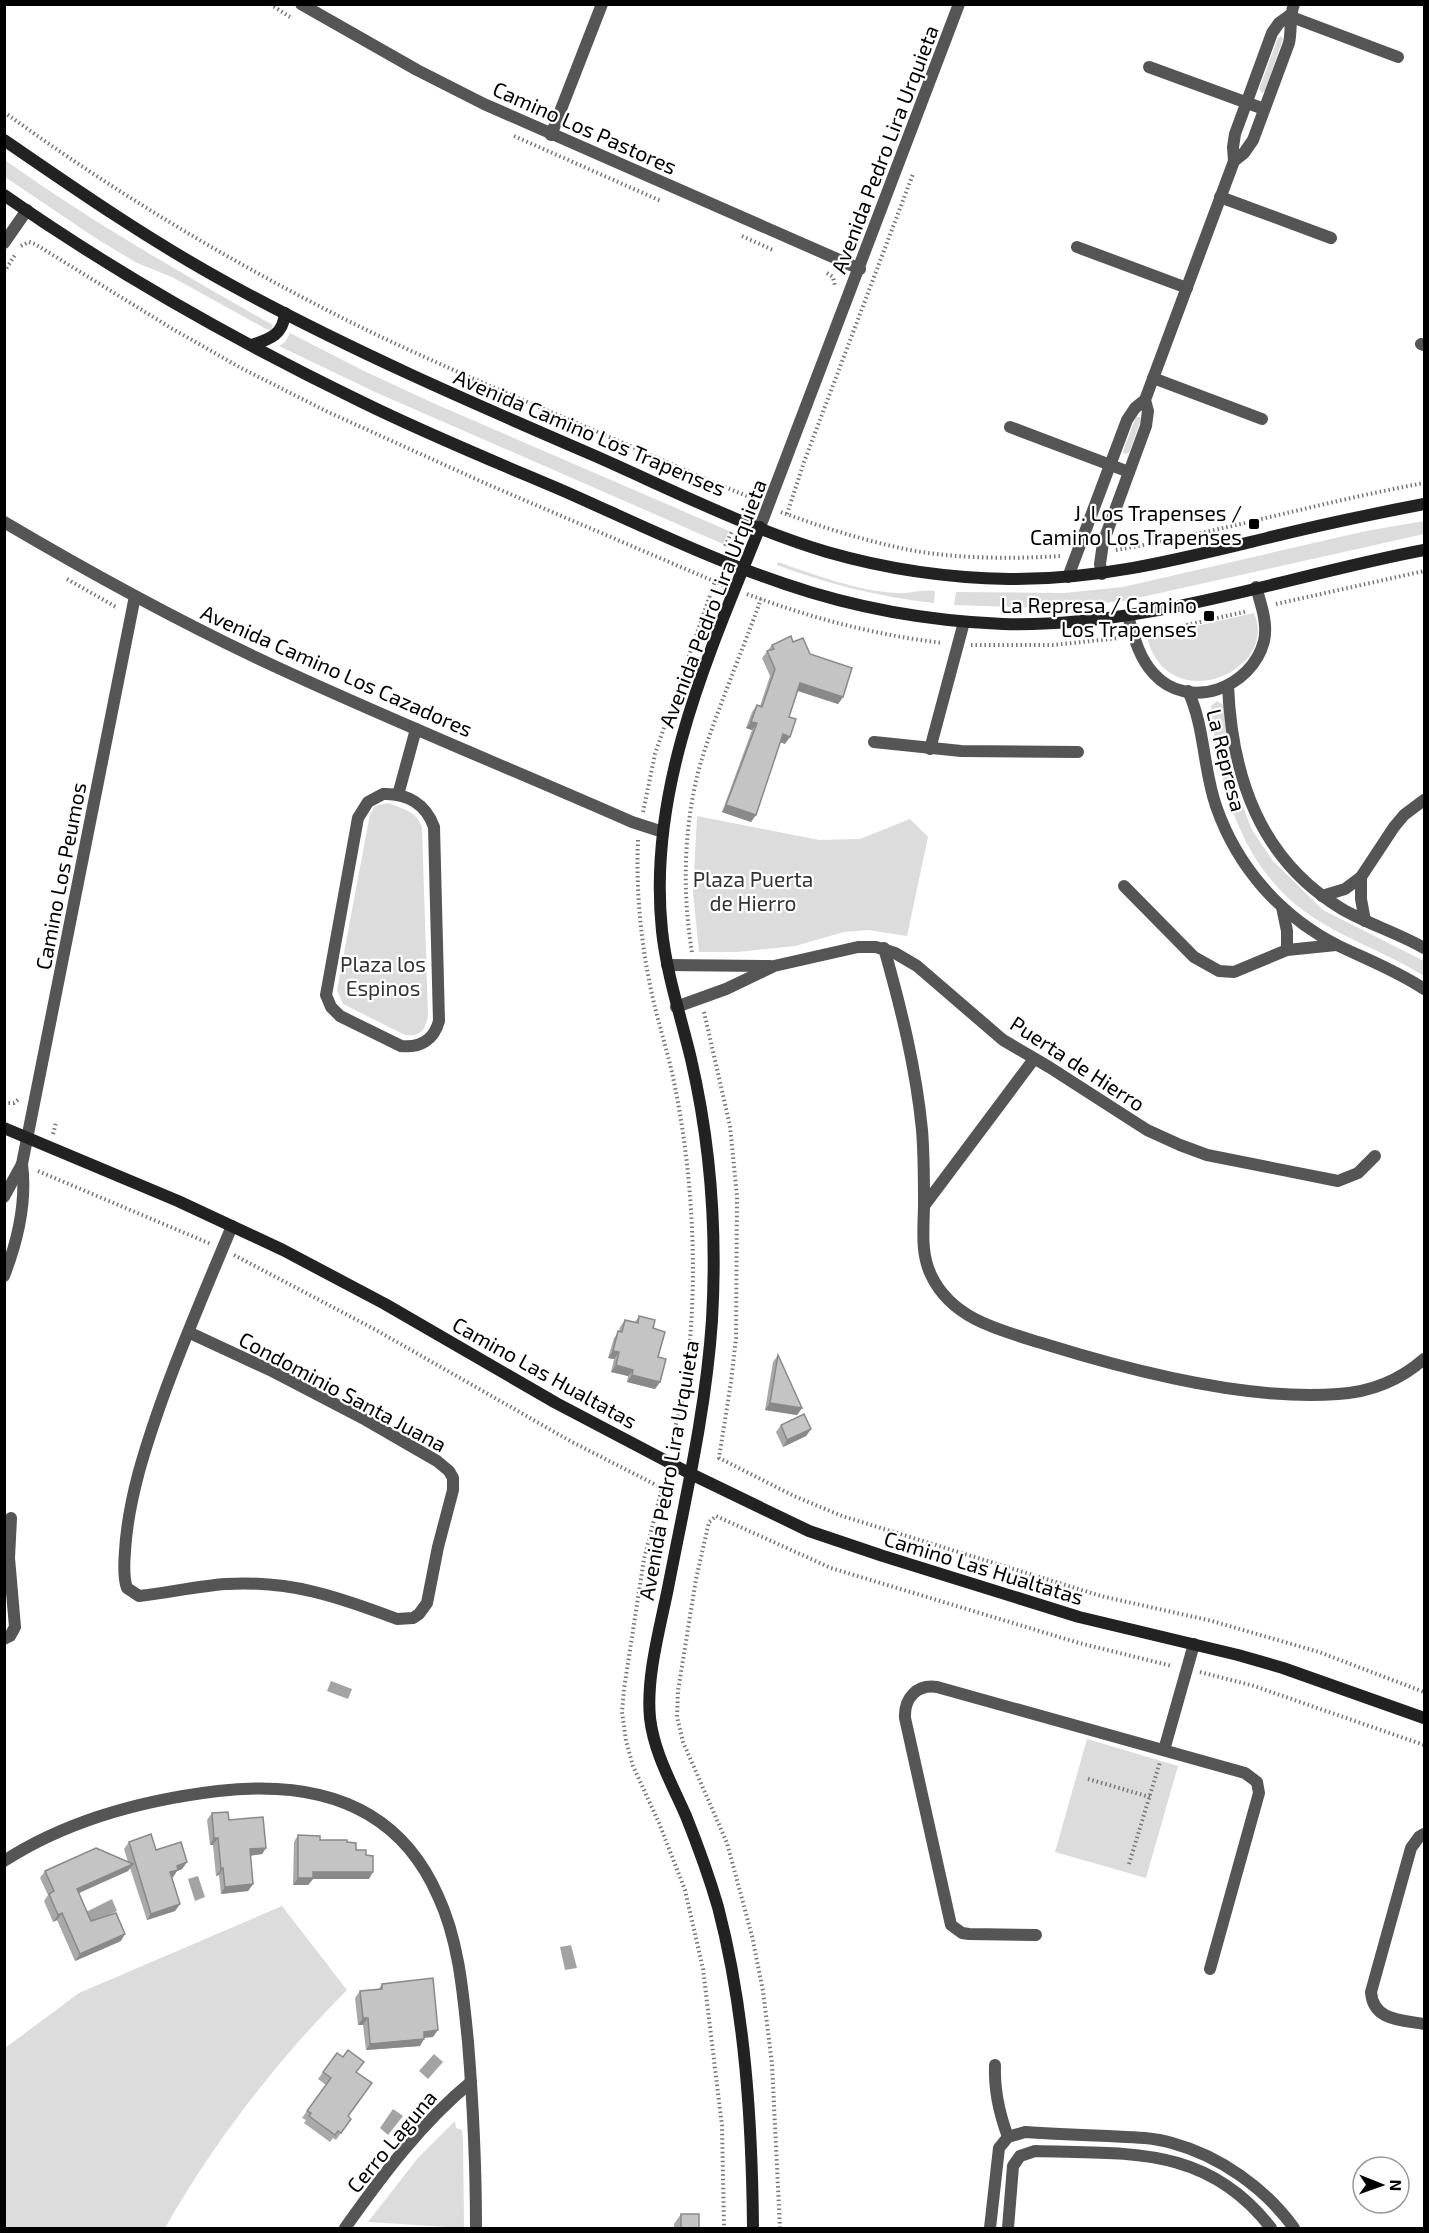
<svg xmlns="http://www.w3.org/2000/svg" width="1429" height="2233" font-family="'Exo 2',sans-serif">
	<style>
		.green { fill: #dcdcdc }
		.water { fill: #a3a3a3 }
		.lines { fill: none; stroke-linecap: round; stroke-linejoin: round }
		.path { stroke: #777; stroke-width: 4; stroke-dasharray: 1.5 3; stroke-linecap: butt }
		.street { stroke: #555; stroke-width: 12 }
		.secondary { stroke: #222; stroke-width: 12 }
		.wall { fill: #a9a9a9 }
		.shaded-wall { fill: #898989 }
		.building { fill: #c4c4c4; stroke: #898989; stroke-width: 1.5 }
		.poi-dot { fill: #000; stroke: #fff; stroke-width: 2 }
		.labels { text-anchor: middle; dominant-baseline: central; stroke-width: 4.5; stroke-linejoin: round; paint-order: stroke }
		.street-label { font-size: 21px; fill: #000; stroke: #fff }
		.poi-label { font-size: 21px; fill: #000; stroke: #fff; text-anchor: end }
		.park-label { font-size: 21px; fill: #333; stroke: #fff }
	</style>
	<rect width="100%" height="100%" fill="#fff"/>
	<g class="green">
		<path d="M1281 36 1283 39 1265 91 1262 93 1259 89 1278 38Z"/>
		<path d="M5 160C90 221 181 273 273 325L271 330 266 329 172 277 137 263 97 239 5 177Z"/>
		<path d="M290 333 362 370 433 403 729 531 723 544 375 392 279 346 285 342Z"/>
		<path d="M1136 417H1140L1141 420 1129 453 1124 454 1123 451Z"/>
		<path d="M1424 521V534L1124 601 1042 608 954 605 956 592 1064 593 1123 587 1366 531Z"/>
		<path d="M778 562C812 574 861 592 897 593 910 594 921 589 935 591L934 603C880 597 827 584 777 565Z"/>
		<path d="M1254 613C1280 672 1167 719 1147 637Z"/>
		<path d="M1217 701 1223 705 1236 788 1252 830 1273 861 1323 910 1424 961V976C1386 952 1341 938 1304 911 1239 863 1218 782 1211 706Z"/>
		<path d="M388 803C403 809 416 811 422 827L428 1015C426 1030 420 1037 405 1035L343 1004 337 990 370 814 375 806Z"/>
		<path d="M697 816 819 840 860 839 910 819 928 837 907 936 868 930 844 932 795 946 738 952H699L693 893Z"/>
		<path d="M1087 1739 1178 1766 1146 1878 1055 1852Z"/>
		<path d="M282 1906 347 1990C277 2060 214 2142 165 2228H5V2048L79 1993Z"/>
		<path d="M455 2121 456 2128 462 2130 463 2139 464 2228 368 2222 418 2158Z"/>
	</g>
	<g class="water">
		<path d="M331 1681 352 1689 348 1699 327 1691Z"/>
		<path d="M198 1876 205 1897 195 1901 188 1879Z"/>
		<path d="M112 1899 117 1911 91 1923 86 1912Z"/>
		<path d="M571 1945 577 1968 565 1970 560 1947Z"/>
		<path d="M434 2054 443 2062 428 2079 419 2071Z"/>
		<path d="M393 2109 403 2116 388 2135 380 2128Z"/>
	</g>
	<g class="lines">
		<g class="path">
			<path d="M270 4 290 17"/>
			<path d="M4 112C121 197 247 272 377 335 455 372 535 405 614 439 658 458 702 478 747 496L755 494"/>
			<path d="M514 136 661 201"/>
			<path d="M742 236 773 250"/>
			<path d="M21 246 29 242 35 244 171 328 241 368 328 412 489 485 723 585"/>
			<path d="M4 272 15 255"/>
			<path d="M827 273 833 277 835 286"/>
			<path d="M781 512C821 527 863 540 905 549 953 559 1012 559 1061 556"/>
			<path d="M787 514 804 462 913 174"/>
			<path d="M725 546 732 531"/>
			<path d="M1116 550C1220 532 1321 502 1424 483"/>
			<path d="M67 579 116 607 115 609"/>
			<path d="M747 594C811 618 875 635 943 643"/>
			<path d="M1276 604 1424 571"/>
			<path d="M1147 634 1248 611"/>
			<path d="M971 645H1054L1119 638"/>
			<path d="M643 812 655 754 715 581"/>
			<path d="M638 840C636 886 640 934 649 980 655 1013 666 1045 673 1077 694 1177 699 1285 685 1386 683 1402 677 1419 673 1435"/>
			<path d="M692 952C681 887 684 811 705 749 722 698 743 649 761 599"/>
			<path d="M704 1012 730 1126 737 1196 736 1338 731 1382 719 1458 794 1496 842 1516 1101 1596 1212 1621 1319 1652 1424 1692"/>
			<path d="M4 1103H14L19 1099"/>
			<path d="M53 1134 56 1123"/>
			<path d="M38 1171 211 1244"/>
			<path d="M234 1255 376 1330 572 1442 662 1488 644 1559 624 1689 622 1712 626 1741 633 1766 659 1823 685 1890 703 1969 722 2126 724 2228"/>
			<path d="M1200 1672 1254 1686 1424 1745"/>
			<path d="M1088 1779 1150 1797"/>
			<path d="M1129 1864 1160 1762"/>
			<path d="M780 2228 772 2064 763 1991 752 1936 727 1843 683 1742 677 1717 678 1691 696 1579 709 1522 716 1516 831 1568 1079 1643 1172 1666"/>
		</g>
		<g class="street">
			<path d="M301 4 417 70 484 104 860 269"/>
			<path d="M1289 16 1398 57"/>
			<path d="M1149 67 1264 109"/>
			<path d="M551 135 602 4"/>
			<path d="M1234 161 1244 153 1253 140 1289 43C1292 29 1289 18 1294 4"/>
			<path d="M1220 197 1331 238"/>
			<path d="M4 243 27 210"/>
			<path d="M1077 247 1187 288"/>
			<path d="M1421 344 1424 345"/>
			<path d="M1153 378 1262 419"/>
			<path d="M1010 427 1129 472"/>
			<path d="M4 522C87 571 171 617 257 658 380 716 507 767 632 822L663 832"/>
			<path d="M760 527 959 4"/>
			<path d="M1102 574 1100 564 1103 543 1146 426 1148 411 1145 400"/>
			<path d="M1068 577 1127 420 1135 408 1145 400 1234 161 1233 147 1235 134 1272 33 1279 23 1289 16"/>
			<path d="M1128 616C1134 637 1139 658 1154 674 1189 712 1252 688 1264 641 1268 623 1261 605 1256 587"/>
			<path d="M1228 686C1232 777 1260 860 1342 909 1368 924 1398 933 1424 948"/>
			<path d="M1188 691C1205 727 1203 769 1216 806 1237 867 1281 917 1339 946 1368 960 1397 971 1424 989"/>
			<path d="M874 742 961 751 1078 752"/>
			<path d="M930 749 964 622"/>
			<path d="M383 794C407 793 426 804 434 827L439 1021C434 1040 420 1048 401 1046L340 1016 331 1007 326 995 358 818 368 802Z"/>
			<path d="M398 795 416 729"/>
			<path d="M1361 877V899L1365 921"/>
			<path d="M1124 886 1194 957 1219 971 1234 972 1287 950 1336 945"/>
			<path d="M1322 896 1345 889 1361 877 1394 827 1404 815 1424 800"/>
			<path d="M1282 907 1287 931V950"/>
			<path d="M884 948C901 1008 916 1068 922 1130 924 1154 924 1179 924 1203 924 1227 920 1252 931 1275 940 1294 956 1309 975 1319 998 1331 1023 1337 1048 1345 1132 1371 1250 1401 1338 1394 1371 1392 1399 1381 1424 1359"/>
			<path d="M667 965 770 966"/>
			<path d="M676 1007 726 989 774 966 858 947H876L895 953 917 966 1003 1040 1049 1067 1147 1130 1180 1145 1207 1155 1338 1181 1358 1173 1375 1156"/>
			<path d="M4 1197 22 1164 135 596"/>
			<path d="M924 1206 1034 1059"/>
			<path d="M4 1276C18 1240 27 1202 22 1164"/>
			<path d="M188 1332 270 1370 366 1420 437 1461 449 1471 453 1478V1490L438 1547 427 1603 419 1614 413 1618 397 1619C339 1597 290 1580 226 1584 197 1586 168 1593 139 1596L127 1588C123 1577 124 1563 125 1551 128 1500 145 1448 162 1400 183 1341 208 1284 232 1226"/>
			<path d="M4 1639 10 1636 15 1627 9 1558 11 1518"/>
			<path d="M1164 1750 1194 1644"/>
			<path d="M1424 1834 1419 1837 1411 1848 1371 1992C1373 2021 1402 2020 1424 2024"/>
			<path d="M4 1861C69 1819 143 1800 218 1791 313 1780 397 1802 438 1896 459 1941 463 1993 468 2042 473 2104 476 2167 476 2228"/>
			<path d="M1036 1935 969 1934 962 1933 951 1925 905 1718C904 1698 917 1684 937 1687L1245 1773 1257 1782 1259 1793 1210 1969"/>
			<path d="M995 2065C994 2091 999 2113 1008 2137"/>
			<path d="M345 2228C382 2176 421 2123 471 2082"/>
			<path d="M990 2228 999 2148 1008 2137 1025 2132C1053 2134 1080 2135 1108 2136 1129 2137 1151 2137 1172 2143 1220 2156 1265 2188 1294 2228"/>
			<path d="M1008 2228 1013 2166 1020 2156 1035 2151C1128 2154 1207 2145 1271 2228"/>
		</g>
		<g class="secondary">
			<path d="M4 140C78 191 152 242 231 285 348 349 470 402 593 455 670 489 747 528 827 552 886 569 948 578 1009 579 1099 580 1180 559 1267 538 1319 525 1372 514 1424 504"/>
			<path d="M4 195C117 274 238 342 362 402 429 435 498 463 566 492 638 524 710 559 785 584 855 608 929 621 1003 624 1147 628 1285 576 1424 550"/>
			<path d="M252 345C270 339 283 335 285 313"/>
			<path d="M4 1128 178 1201 283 1250 385 1304 556 1403 691 1474 809 1531 883 1556 1079 1617 1238 1655 1283 1668 1424 1718"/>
			<path d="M753 2228C752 2122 745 2010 718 1907 709 1876 698 1846 686 1816 672 1784 654 1753 650 1718 646 1677 660 1628 668 1588 685 1500 706 1411 712 1320 717 1233 711 1145 691 1059 681 1017 667 976 662 931 647 790 708 655 760 527"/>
		</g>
	</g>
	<g class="wall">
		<path d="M793 642 810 654 843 697 838 704 798 691 789 717 785 744 780 742 751 822 722 812 752 730 746 728 752 712 757 705 760 706 770 676 762 658 772 645Z"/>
		<path d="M639 1316 653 1328 658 1357 660 1382 655 1389 627 1382 628 1376 611 1372 614 1359 608 1358 614 1338 619 1331 620 1327 625 1320 635 1322Z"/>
		<path d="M778 1355 802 1408 797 1415 765 1410 773 1362Z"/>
		<path d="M781 1425 811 1429 806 1436 783 1447 776 1432Z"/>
		<path d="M212 1813 229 1820 266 1848 262 1854 250 1856 253 1884 248 1891 221 1894 219 1875 216 1876 213 1845H210L207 1820Z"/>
		<path d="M298 1835 320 1840 347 1842 366 1855 369 1879H313L308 1885H293L294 1842Z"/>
		<path d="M129 1842 156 1850 187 1862 182 1869 177 1871 173 1877H172L180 1904 175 1911 147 1920 130 1868 128 1871 79 1893 91 1921 121 1941 75 1961 57 1920 53 1922 44 1901 48 1895 40 1878 45 1871 128 1862 124 1849Z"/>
		<path d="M382 1984 433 2037 424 2038 420 2046 366 2050 363 2025H358L355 1998 360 1991 378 1990Z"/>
		<path d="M337 2053 356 2072 348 2116 351 2119 336 2140 333 2138 330 2142 304 2123 306 2120 302 2118 326 2085 318 2079Z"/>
		<path d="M681 2214 699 2229H674V2224Z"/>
	</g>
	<g class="shaded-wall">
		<path d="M800 683 843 697 838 704 795 690Z"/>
		<path d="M751 722 757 723 752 730 746 728Z"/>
		<path d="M783 734 790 737 785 744 778 741Z"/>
		<path d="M726 805 756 815 751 822 722 812Z"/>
		<path d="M613 1351 619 1352 614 1359 608 1358Z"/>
		<path d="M616 1365 633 1370 628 1376 611 1372Z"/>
		<path d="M632 1375 660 1382 655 1389 627 1382Z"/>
		<path d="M770 1403 802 1408 797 1415 765 1410Z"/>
		<path d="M811 1429 806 1436 783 1447 787 1440Z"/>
		<path d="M214 1838H218L213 1845H210Z"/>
		<path d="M266 1848 262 1854 245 1856 250 1849Z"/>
		<path d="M187 1862 182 1869 177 1871 173 1877 165 1879 170 1872 177 1866Z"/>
		<path d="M133 1864 128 1871 72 1896 77 1889Z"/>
		<path d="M223 1868 219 1875 216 1876 221 1869Z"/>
		<path d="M313 1872H373L369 1879H313L308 1885H293L298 1878Z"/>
		<path d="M253 1884 248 1891 221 1894 225 1887Z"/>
		<path d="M180 1904 175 1911 147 1920 151 1914Z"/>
		<path d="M62 1913 57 1920 53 1922 58 1915Z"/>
		<path d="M125 1934 121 1941 75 1961 80 1954Z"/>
		<path d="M363 2018H368L363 2025H358Z"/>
		<path d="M438 2030 433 2037 419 2038 424 2032Z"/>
		<path d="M424 2039 420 2046 366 2050 370 2044Z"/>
	</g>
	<g class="building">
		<path d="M791 636 793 642 803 638 810 654 852 668 843 697 800 683 789 717 796 719 790 737 783 734 756 815 726 805 757 723 751 722 757 705 762 707 775 669 767 651 774 649 772 645Z"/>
		<path d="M639 1316 655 1320 653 1328 665 1332 658 1357 666 1359 660 1382 632 1375 633 1370 616 1365 619 1352 613 1351 618 1331 622 1332 625 1320 638 1323Z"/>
		<path d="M778 1355 802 1408 770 1403Z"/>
		<path d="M804 1414 811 1429 787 1440 781 1425Z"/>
		<path d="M228 1812 229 1820 263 1817 266 1848 250 1849 253 1884 225 1887 223 1868 221 1869 218 1838H214L212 1813Z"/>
		<path d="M151 1834 156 1850 181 1842 187 1862 177 1866 178 1870 170 1872 180 1904 151 1914 129 1842Z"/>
		<path d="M298 1835 320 1836V1840H347V1842L356 1843V1850H366V1855L373 1856V1872H313V1878H298Z"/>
		<path d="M96 1848 133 1864 77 1889 91 1921 116 1913 125 1934 80 1954 62 1913 58 1915 49 1894 54 1891 45 1871Z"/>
		<path d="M433 1978 438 2030 424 2032V2039L370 2044 368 2018H363L360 1991 382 1989V1984Z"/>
		<path d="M348 2050 364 2062 356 2072 372 2083 348 2116 351 2119 341 2133 338 2131 335 2135 309 2116 311 2113 307 2111 331 2078 323 2072 337 2053 343 2057Z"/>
		<rect x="681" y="2214" width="18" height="15"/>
	</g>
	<g class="poi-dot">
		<rect x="1248" y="518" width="12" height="12" rx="3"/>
		<rect x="1203" y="610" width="12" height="12" rx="3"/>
	</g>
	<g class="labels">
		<g class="street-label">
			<text transform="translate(585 127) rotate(24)">Camino Los Pastores</text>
			<text transform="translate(884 149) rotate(-69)">Avenida Pedro Lira Urquieta</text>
			<text transform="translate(590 432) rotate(23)">Avenida Camino Los Trapenses</text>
			<text transform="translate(712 603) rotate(-69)">Avenida Pedro Lira Urquieta</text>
			<text transform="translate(337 670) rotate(24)">Avenida Camino Los Cazadores</text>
			<text transform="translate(1227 760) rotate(76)">La Represa</text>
			<text transform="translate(60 876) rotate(-79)">Camino Los Peumos</text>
			<text transform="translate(1078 1063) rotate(33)">Puerta de Hierro</text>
			<text transform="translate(545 1372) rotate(29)">Camino Las Hualtatas</text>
			<text transform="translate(343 1391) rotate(28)">Condominio Santa Juana</text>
			<text transform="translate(668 1470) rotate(-80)">Avenida Pedro Lira Urquieta</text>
			<text transform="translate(984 1567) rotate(17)">Camino Las Hualtatas</text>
			<text transform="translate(391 2141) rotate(-50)">Cerro Laguna</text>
		</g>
		<g class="poi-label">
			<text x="1242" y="512">J. Los Trapenses /<tspan x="1242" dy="24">Camino Los Trapenses</tspan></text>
			<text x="1197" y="604">La Represa / Camino<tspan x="1197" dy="24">Los Trapenses</tspan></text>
		</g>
		<g class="park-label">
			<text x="753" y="878">Plaza Puerta<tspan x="753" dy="24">de Hierro</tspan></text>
			<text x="383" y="963">Plaza los<tspan x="383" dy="24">Espinos</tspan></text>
		</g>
	</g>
	<rect width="1429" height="2233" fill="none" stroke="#000000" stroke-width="12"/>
	<g transform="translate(1381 2185) rotate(91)"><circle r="28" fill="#ffffff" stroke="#999999" stroke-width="1.5"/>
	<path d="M0-4.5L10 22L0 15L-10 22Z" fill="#000000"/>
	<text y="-9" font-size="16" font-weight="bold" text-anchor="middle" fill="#000000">N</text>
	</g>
</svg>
